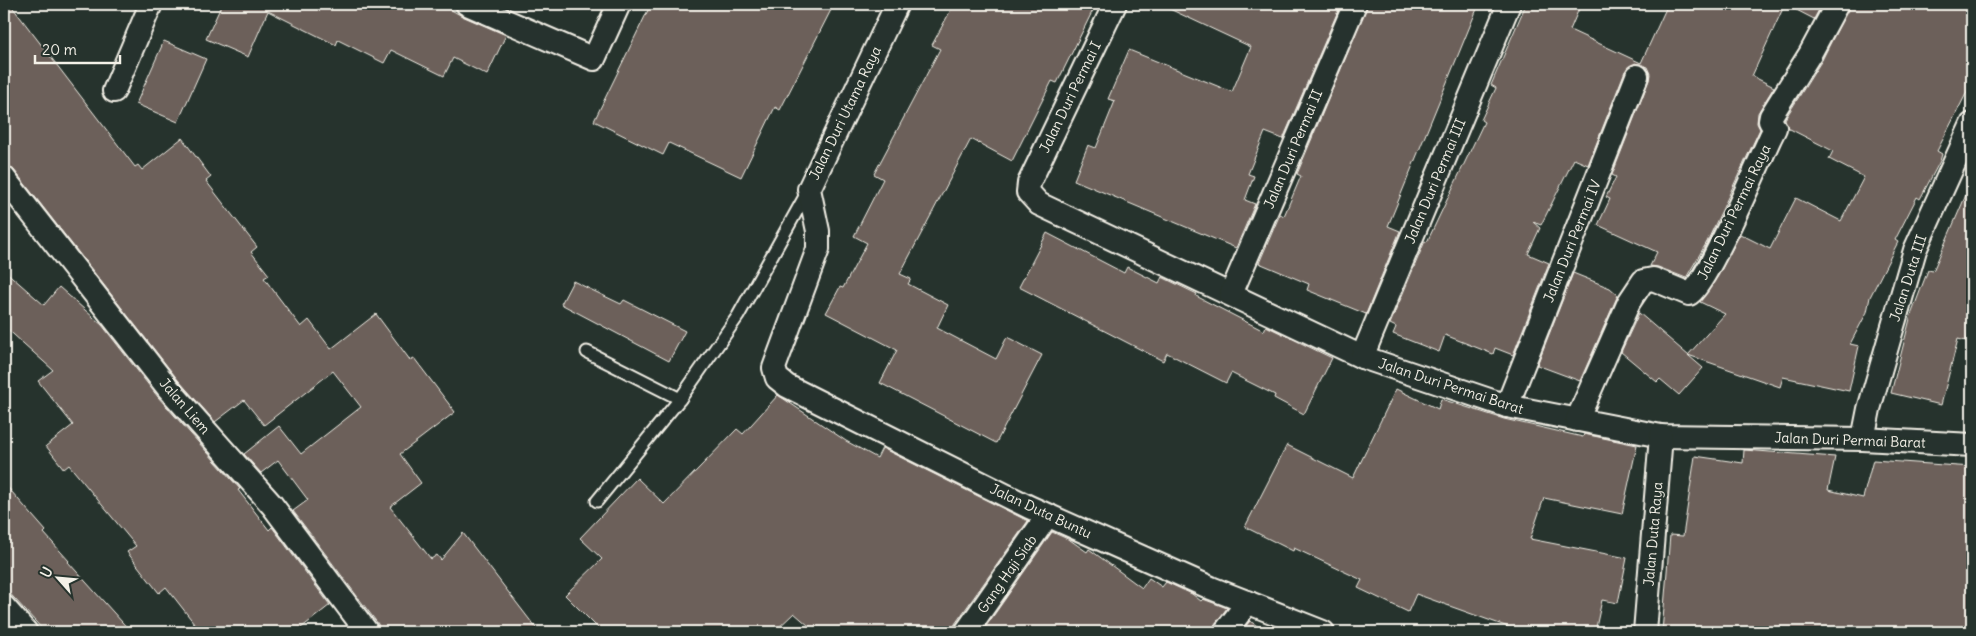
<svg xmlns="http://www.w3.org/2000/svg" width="1976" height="636" font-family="Delius,sans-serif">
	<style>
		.building { fill: #6c605a; stroke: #f4f1e8 }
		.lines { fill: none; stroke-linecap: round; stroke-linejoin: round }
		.service-casing { stroke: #f4f1e8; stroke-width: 15 }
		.minor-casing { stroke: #f4f1e8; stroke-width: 26 }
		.service { stroke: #26332d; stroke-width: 11 }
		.minor { stroke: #26332d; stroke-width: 22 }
		.labels { text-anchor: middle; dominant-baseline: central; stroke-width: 5; stroke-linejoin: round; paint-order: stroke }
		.street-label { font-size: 14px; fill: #f4f1e8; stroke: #26332d }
	</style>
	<rect width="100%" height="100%" fill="#26332d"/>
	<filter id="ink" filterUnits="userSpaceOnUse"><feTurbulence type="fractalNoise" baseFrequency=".02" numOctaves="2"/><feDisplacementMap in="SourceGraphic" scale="10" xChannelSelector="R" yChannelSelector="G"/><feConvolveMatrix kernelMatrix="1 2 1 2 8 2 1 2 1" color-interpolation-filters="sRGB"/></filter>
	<g filter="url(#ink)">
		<g class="building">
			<path d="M4 4H10L135 167 138 165 142 170 182 138 211 177 206 181 257 247 251 252 269 275 264 278 301 327 309 320 331 349 376 314 410 360 414 358 455 412 400 454 421 483 390 507 431 559 437 555 441 560 463 533 539 632H380L378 624 293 511 308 500 278 460 261 473 244 454 279 426 301 454 361 407 333 371 264 425 244 400 215 422 178 380 14 170 4 161Z"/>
			<path d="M222 4H441L462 16 506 35 487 75 453 58 444 76 391 50 384 63 338 40 336 45 268 11 248 57 206 39Z"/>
			<path d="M651 4H834L780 110 775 107 741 177 669 143 663 155 594 121Z"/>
			<path d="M954 4H1096L1057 83 1052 81 1012 161 971 139 900 274 911 279 908 284 948 305 937 328 996 359 1007 337 1042 355 996 443 880 383 897 350 826 313 840 287 843 288 867 243 854 236 883 179 874 174 940 49 932 45Z"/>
			<path d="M1159 4H1341L1283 139 1265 132 1248 174 1254 176 1245 200 1255 204 1236 248 1074 180 1088 145 1096 148 1115 101 1108 99 1129 50 1232 92 1251 47Z"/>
			<path d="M1368 4H1479L1388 226 1400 231 1366 314 1307 290 1309 284 1259 263 1280 214 1284 216 1301 176 1297 174Z"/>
			<path d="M1526 4H1581L1570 30 1641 63 1668 4H1822L1814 19 1785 4 1752 76 1774 87 1758 113 1757 123 1760 129 1707 242 1686 278 1658 267 1650 266 1657 252 1598 225 1610 199 1606 197 1616 177 1612 175 1649 80 1650 74 1647 67 1635 63 1625 71 1588 165 1574 159 1541 225 1533 222 1540 228 1528 254 1549 263 1513 355 1495 348 1493 354 1445 335 1439 352 1393 334 1396 327 1390 324 1425 241 1427 242 1484 122 1481 120 1496 88 1491 85Z"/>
			<path d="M1850 4H1972V82L1937 151 1942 154 1940 161 1920 199 1917 197 1895 240 1898 242 1870 297 1867 312 1850 344 1859 346 1849 391 1783 377 1780 387 1688 355 1725 314 1700 302 1718 276 1740 234 1770 249 1796 198 1841 221 1864 177 1829 159 1833 151 1788 128 1785 119 1822 60Z"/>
			<path d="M164 41 206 59 178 122 136 104Z"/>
			<path d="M1972 181V323L1966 341 1958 339 1941 405 1891 393 1911 315 1928 270 1933 271Z"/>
			<path d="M1047 233 1124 273 1127 267 1159 283 1162 277 1197 294 1196 296 1264 331 1266 326 1332 358 1304 414 1274 398 1275 395 1231 373 1226 383 1167 353 1163 361 1019 287Z"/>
			<path d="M4 270 44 305 59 287 102 325 158 397 240 489 238 490 269 530 272 527 330 605 296 632H201L166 587 159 593 127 552 136 546 69 465 64 469 46 446 73 425 38 381 53 370 4 326Z"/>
			<path d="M1573 273 1610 288 1618 295 1580 381 1537 365Z"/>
			<path d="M573 281 621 304 624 300 685 331 669 361 561 304Z"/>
			<path d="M1639 313 1703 368 1679 395 1660 379 1657 382 1621 352Z"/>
			<path d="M1396 389 1438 409 1441 399 1504 419 1583 437 1584 434 1637 445 1622 514 1544 498 1530 539 1627 558 1618 603 1602 600 1595 632H1534L1511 628 1416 594 1408 612 1358 588 1362 580 1294 548 1293 551 1245 527 1287 445 1353 478Z"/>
			<path d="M778 395 846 441 877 458 882 448 1028 521 955 624 953 632H816L794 613 774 632H602L565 595 602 559 580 538 637 478 664 504 737 429 743 434Z"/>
			<path d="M1744 450 1835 457 1828 490 1863 498 1873 460 1972 467V632H1662L1670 535 1683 536 1695 456 1743 463Z"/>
			<path d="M4 483 46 531 44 533 69 561 68 562 131 632H45L4 587Z"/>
			<path d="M1052 532 1070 540 1087 552 1089 549 1142 588 1149 578 1162 587 1166 582 1192 594 1201 601 1203 599 1227 608 1215 624 1212 632H982Z"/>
			<path d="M1250 621 1266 632H1241Z"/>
		</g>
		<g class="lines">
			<g class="service-casing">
				<g id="service">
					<path d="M587 352 680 399"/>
					<path d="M597 501 680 399 738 316 808 191"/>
				</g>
			</g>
			<g class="minor-casing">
				<g id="minor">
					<path d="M467 4 594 59 619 4"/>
					<path d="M897 4 809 189 818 231V249L774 368 777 378 787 386 1029 507 1211 588 1323 632"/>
					<path d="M1115 4 1029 183 1028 192 1039 204 1362 357 1507 406 1661 436 1863 439 1972 445"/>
					<path d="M114 91 151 4"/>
					<path d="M4 178 168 388 272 505 367 632"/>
					<path d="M1231 294 1355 4"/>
					<path d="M1362 357 1509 4"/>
					<path d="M1507 406 1637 76"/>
					<path d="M1577 420 1629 302 1643 281 1653 279 1689 294C1705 287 1759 162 1770 138L1775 128 1770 121 1771 116 1810 54 1837 4"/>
					<path d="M1863 439 1869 409 1915 250 1972 124"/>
					<path d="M4 607 26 632"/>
					<path d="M966 632 1048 515"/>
					<path d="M1225 632 1248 602"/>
					<path d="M1645 632 1661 436"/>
				</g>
			</g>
			<use href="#service" class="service"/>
			<use href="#minor" class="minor"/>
		</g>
	</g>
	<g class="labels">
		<g class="street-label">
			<text transform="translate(1070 97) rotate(-64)">Jalan Duri Permai I</text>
			<text transform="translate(845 113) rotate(-64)">Jalan Duri Utama Raya</text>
			<text transform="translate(1293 149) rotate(-67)">Jalan Duri Permai II</text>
			<text transform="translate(1435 181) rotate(-67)">Jalan Duri Permai III</text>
			<text transform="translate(1734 212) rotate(-64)">Jalan Duri Permai Raya</text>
			<text transform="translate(1572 241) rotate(-68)">Jalan Duri Permai IV</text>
			<text transform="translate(1908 278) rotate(-72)">Jalan Duta III</text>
			<text transform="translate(1451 386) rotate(18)">Jalan Duri Permai Barat</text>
			<text transform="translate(185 406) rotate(49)">Jalan Liem</text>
			<text transform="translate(1850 440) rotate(2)">Jalan Duri Permai Barat</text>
			<text transform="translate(1041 511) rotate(25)">Jalan Duta Buntu</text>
			<text transform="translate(1653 534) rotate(-85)">Jalan Duta Raya</text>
			<text transform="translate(1007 574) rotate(-55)">Gang Haji Siab</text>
		</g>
	</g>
	<rect width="1976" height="636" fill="none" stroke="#26332d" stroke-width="20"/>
	<rect x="10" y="10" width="1956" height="616" fill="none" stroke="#f4f1e8" stroke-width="2" filter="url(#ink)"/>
	<g transform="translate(58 578) rotate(297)" stroke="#26332d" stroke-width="4" paint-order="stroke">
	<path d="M0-4L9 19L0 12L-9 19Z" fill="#f4f1e8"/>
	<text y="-8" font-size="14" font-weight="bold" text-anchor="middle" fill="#f4f1e8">U</text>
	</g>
	<path d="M35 55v8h85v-8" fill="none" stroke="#f4f1e8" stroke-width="2.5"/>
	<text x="42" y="55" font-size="15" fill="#f4f1e8" stroke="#26332d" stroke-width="4" paint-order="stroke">20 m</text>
</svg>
